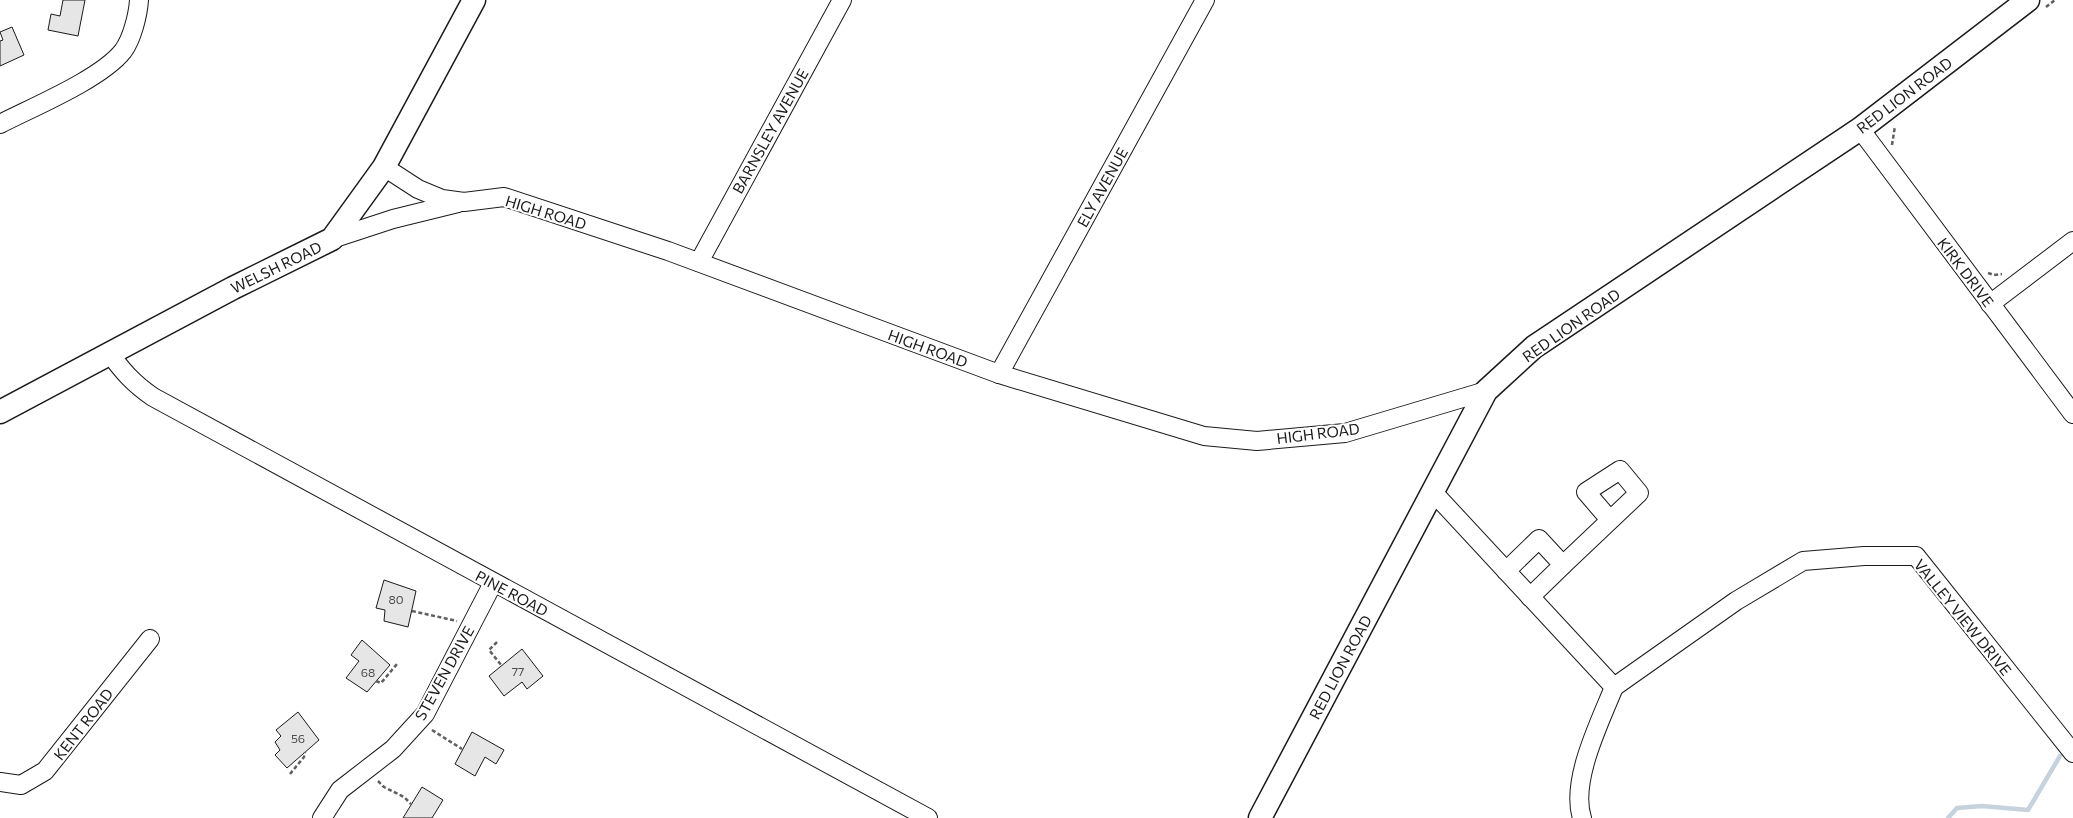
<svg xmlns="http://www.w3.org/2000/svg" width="2073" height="818" font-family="Commissioner,sans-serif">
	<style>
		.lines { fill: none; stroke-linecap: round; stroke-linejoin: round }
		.stream { stroke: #c6d2dc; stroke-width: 4.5 }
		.building { fill: #e6e6e6; stroke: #1a1a1a }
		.minor-casing { stroke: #1a1a1a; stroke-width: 20 }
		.major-casing { stroke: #1a1a1a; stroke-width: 25 }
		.path { stroke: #5f5f5f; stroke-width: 2.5; stroke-dasharray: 4 2.5; stroke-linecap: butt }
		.minor { stroke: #fff; stroke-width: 18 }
		.major { stroke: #fff; stroke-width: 22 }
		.labels { text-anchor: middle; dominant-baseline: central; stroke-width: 4; stroke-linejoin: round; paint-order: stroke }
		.number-label { font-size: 12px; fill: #4d4d4d }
		.street-label { font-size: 15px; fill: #1a1a1a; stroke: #fff }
	</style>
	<rect width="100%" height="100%" fill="#fff"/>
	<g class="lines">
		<path class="stream" d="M1948 818 1957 808 1982 806 2028 810 2060 756"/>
	</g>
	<g class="building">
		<path d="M63 0H85L78 36 48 30 51 14 60 16Z"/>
		<path d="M12 27 24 55 0 66V41L3 40 0 32Z"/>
		<path d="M384 580 416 591 408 627 384 621 385 610 376 608Z"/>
		<path d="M362 640 390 665 367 692 346 678 359 661 351 655Z"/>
		<path d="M522 649 543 676 527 689 522 682 504 696 489 676Z"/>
		<path d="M298 712 319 740 287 768 275 755 280 750 275 742 281 736 276 730Z"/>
		<path d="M472 732 504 750 496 764 485 757 475 776 455 764Z"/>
		<path d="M422 787 443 800 432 818H403Z"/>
	</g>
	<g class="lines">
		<g class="minor-casing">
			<g id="minor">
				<path d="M0 124C33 107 101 79 123 51 132 39 138 15 139 0"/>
				<path d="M1860 129 2073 414"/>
				<path d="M384 167 418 189 442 199 464 202 504 197 668 251 999 374 1204 436 1257 441 1345 433 1486 391"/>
				<path d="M332 239 393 219 458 203"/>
				<path d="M699 262 842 0"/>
				<path d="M1990 304 2073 241"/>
				<path d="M109 352C122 371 134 384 153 397L928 818"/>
				<path d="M999 374 1205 0"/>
				<path d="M1433 492 1614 687C1600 722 1570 781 1582 818"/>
				<path d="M1563 565 1639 493 1620 470 1586 492 1610 520"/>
				<path d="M1506 571 1539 539 1563 565 1530 597"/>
				<path d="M1614 687 1736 601 1803 561 1864 556H1916L2073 753"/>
				<path d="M0 782 21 785 45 771 150 639"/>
				<path d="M322 818 340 790 393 749 425 714 493 583"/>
			</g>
		</g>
		<g class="major-casing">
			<g id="major">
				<path d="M0 412 233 288 332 239 384 167 474 0"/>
				<path d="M1260 818 1486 391 1534 347 1860 129 2028 0"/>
			</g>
		</g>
		<g class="path">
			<path d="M2046 7 2055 0"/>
			<path d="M1892 145 1895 126"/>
			<path d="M1988 273 1994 275 2002 274"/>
			<path d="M412 611 457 621"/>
			<path d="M497 642 489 650 502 666"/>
			<path d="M376 681 381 683 397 664"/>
			<path d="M432 730 462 749"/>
			<path d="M290 774 304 757 305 752"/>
			<path d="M378 781 384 787 404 797 411 804"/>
		</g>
		<use href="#minor" class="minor"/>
		<use href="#major" class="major"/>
	</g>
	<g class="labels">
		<g class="number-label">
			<text x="396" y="599">80</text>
			<text x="518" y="671">77</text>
			<text x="368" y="672">68</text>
			<text x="298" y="738">56</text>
		</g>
		<g class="street-label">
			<text transform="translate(1904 95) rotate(-37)">RED LION ROAD</text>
			<text transform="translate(770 131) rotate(-61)">BARNSLEY AVENUE</text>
			<text transform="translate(1102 187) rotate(-61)">ELY AVENUE</text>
			<text transform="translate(546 212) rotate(17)">HIGH ROAD</text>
			<text transform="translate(276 267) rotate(-26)">WELSH ROAD</text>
			<text transform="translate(1966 272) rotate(53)">KIRK DRIVE</text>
			<text transform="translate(1571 325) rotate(-35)">RED LION ROAD</text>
			<text transform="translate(928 348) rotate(20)">HIGH ROAD</text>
			<text transform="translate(1318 433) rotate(-7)">HIGH ROAD</text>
			<text transform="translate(512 593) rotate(28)">PINE ROAD</text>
			<text transform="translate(1963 617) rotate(51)">VALLEY VIEW DRIVE</text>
			<text transform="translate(1340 667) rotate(-62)">RED LION ROAD</text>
			<text transform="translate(444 673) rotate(-61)">STEVEN DRIVE</text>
			<text transform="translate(83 724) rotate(-52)">KENT ROAD</text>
		</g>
	</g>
</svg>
